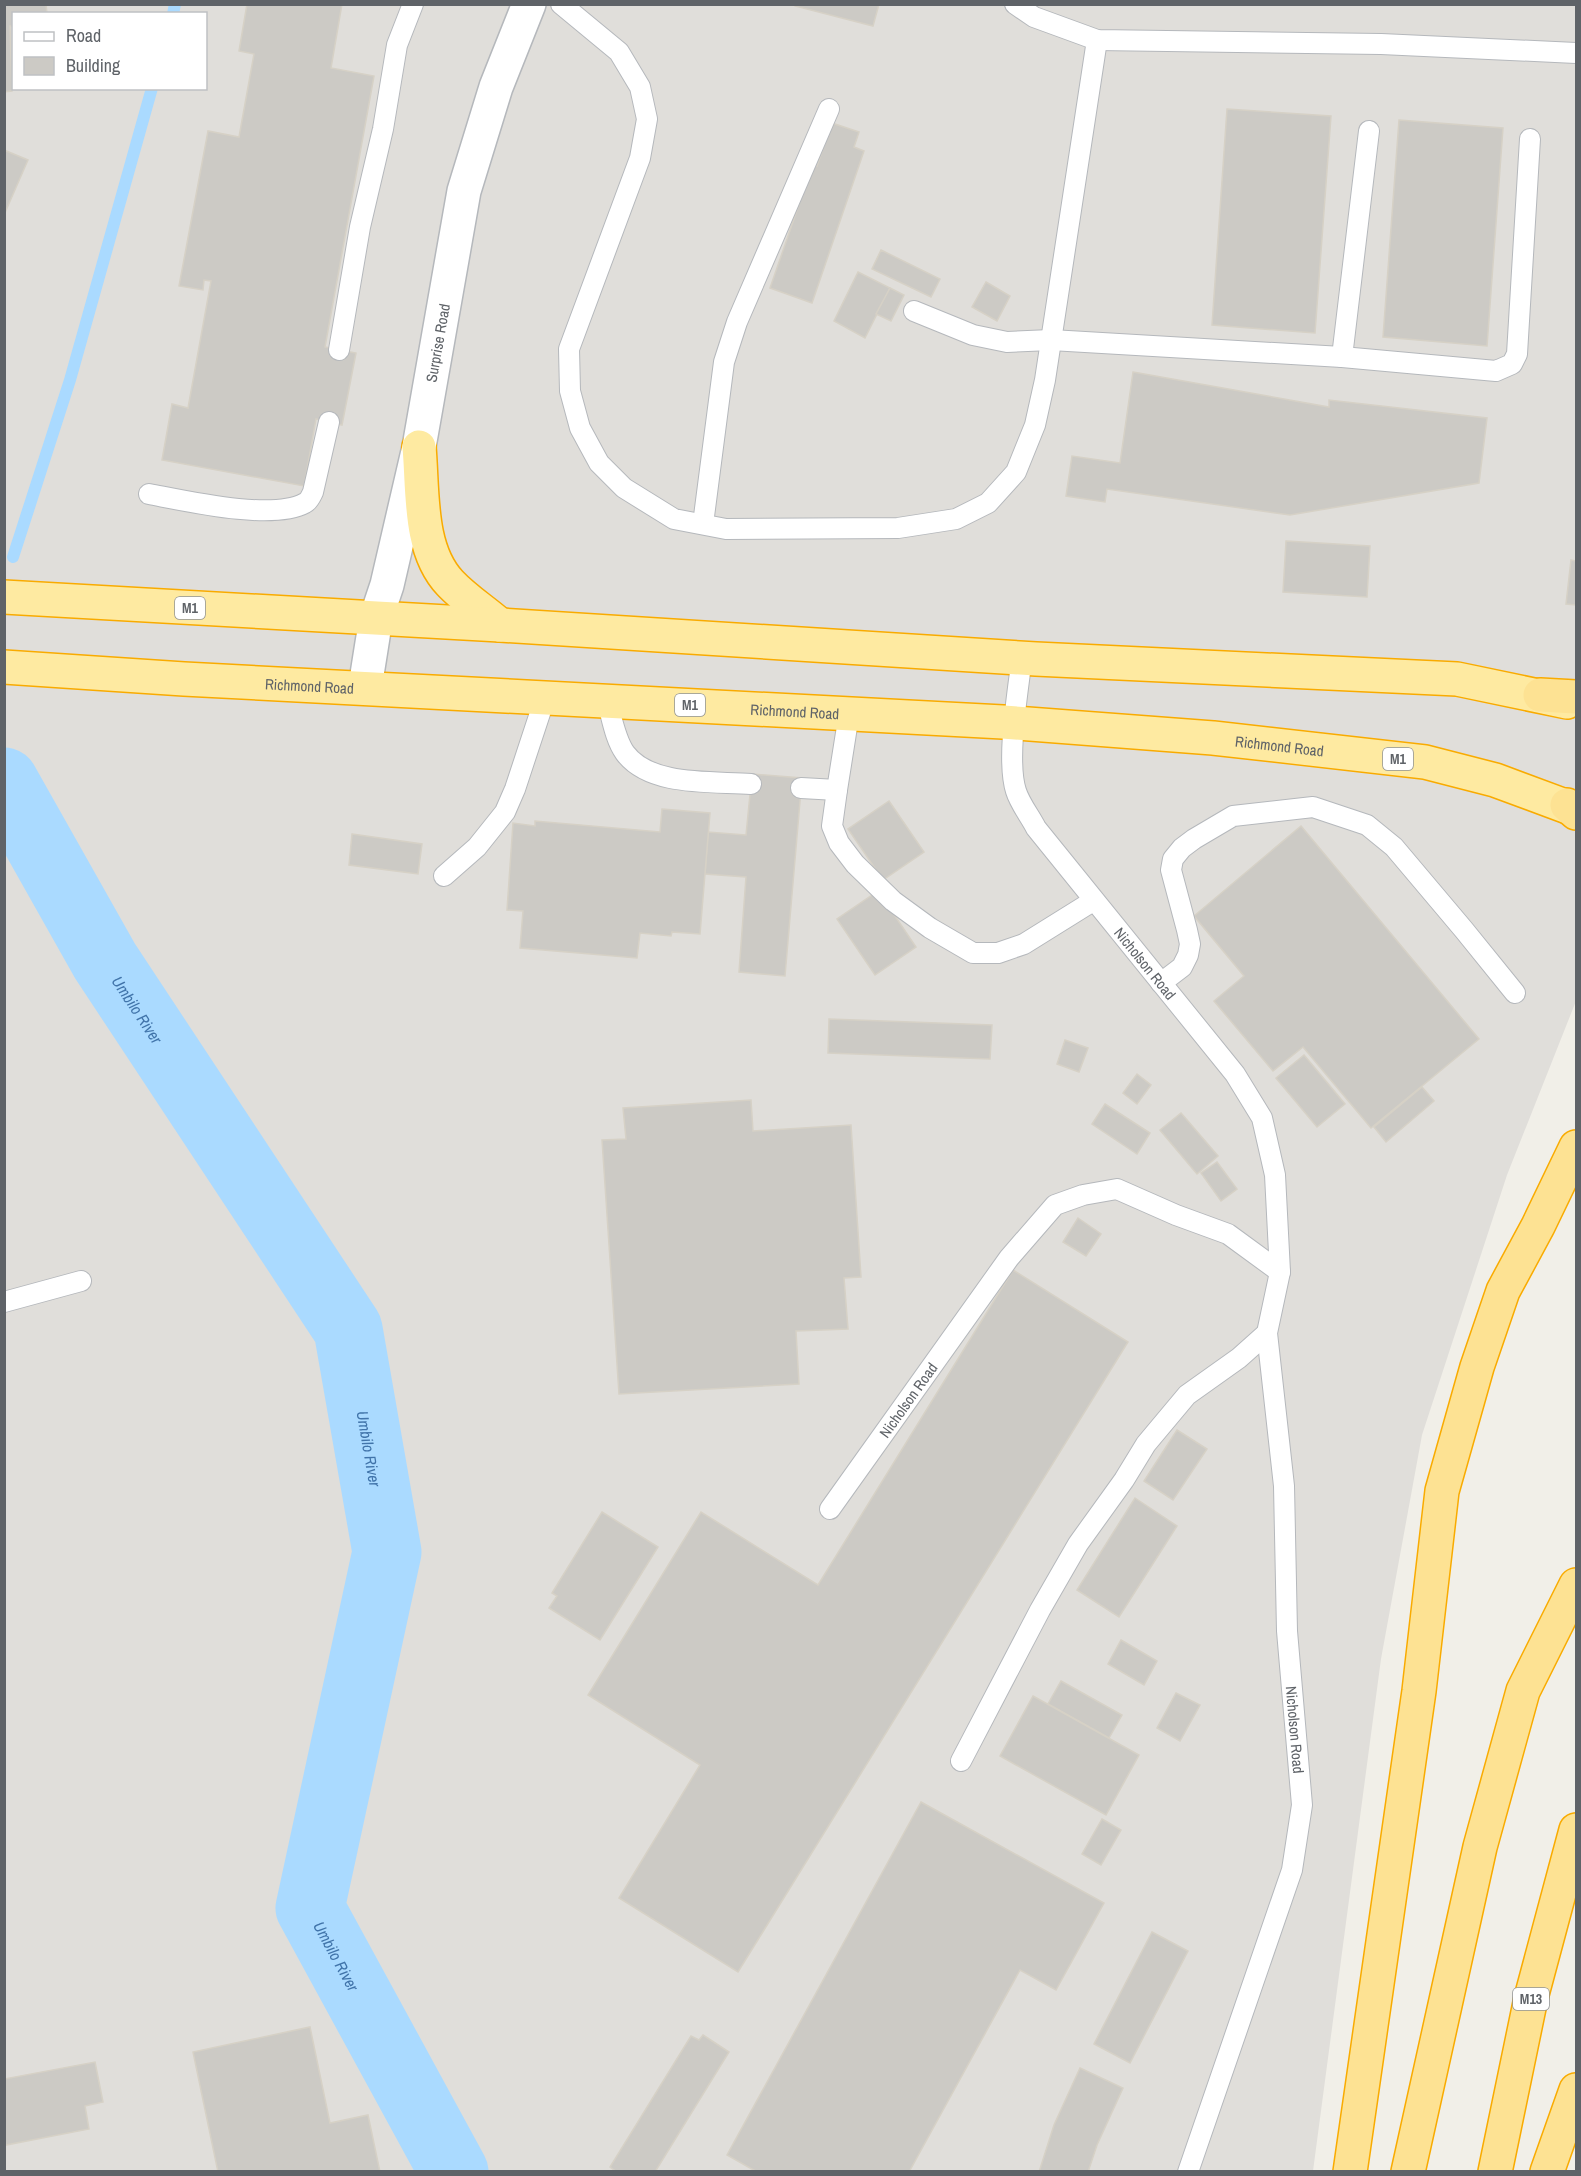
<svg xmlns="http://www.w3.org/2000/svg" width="1581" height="2176" font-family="'Archivo Narrow',sans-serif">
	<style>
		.industrial { fill: #e0deda; fill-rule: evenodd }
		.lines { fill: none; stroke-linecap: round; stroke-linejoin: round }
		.stream { stroke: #aadaff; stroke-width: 12 }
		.river { stroke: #aadaff; stroke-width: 69 }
		.building { fill: #cccac5; stroke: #d6d1c6; stroke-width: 1.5 }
		.service-casing { stroke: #b5b8bc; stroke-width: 22 }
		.minor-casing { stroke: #b5b8bc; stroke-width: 36 }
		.trunk-casing { stroke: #f9ab00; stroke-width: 36 }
		.motorway-casing { stroke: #f9ab00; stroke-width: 36 }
		.service { stroke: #fff; stroke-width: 20 }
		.minor { stroke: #fff; stroke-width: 33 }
		.trunk { stroke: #feeaa1; stroke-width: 33 }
		.motorway { stroke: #fde293; stroke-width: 33 }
		.labels { text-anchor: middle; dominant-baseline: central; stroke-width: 5; stroke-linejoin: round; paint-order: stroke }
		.shield { fill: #fff; stroke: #8f9295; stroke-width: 1.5 }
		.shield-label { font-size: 14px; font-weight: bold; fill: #5f6368 }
		.street-label { font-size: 15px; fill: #5f6368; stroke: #fff }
		.water-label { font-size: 16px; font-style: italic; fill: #4174aa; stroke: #fff }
	</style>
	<rect width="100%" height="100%" fill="#f1efe8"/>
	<path class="industrial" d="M5 5H1576V1001L1507 1175 1422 1435 1381 1659 1313 2171 5 2172ZM14 14H206V88H14Z"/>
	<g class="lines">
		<g class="stream">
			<path d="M173 14 175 4"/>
			<path d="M13 557 70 380 152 88"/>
		</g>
		<path class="river" id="s1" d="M4 782 105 961 348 1329 387 1552 310 1908 454 2172"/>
	</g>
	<g class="building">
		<path d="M4 4H46L47 14H14V26H10L12 91 4 92Z"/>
		<path d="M247 4H342L331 68 374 76 325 347 356 353 342 425 316 419 304 486 162 460 172 404 188 408 211 281 204 280 203 290 179 286 208 131 239 137 254 54 239 51Z"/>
		<path d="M795 4H879L873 26 795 6Z"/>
		<path d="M1227 109 1331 116 1315 333 1212 325Z"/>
		<path d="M1399 120 1503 128 1487 346 1383 337Z"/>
		<path d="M832 123 859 132 854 147 864 151 812 303 770 288 813 164 817 166Z"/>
		<path d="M4 150 28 160 4 215Z"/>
		<path d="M881 250 940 279 931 297 872 269Z"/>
		<path d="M858 272 890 288 865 338 834 321Z"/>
		<path d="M986 282 1010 296 997 321 972 307Z"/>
		<path d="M890 288 904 295 891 321 876 314Z"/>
		<path d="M1133 372 1329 407V400L1487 418 1479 483 1290 515 1107 489 1105 502 1066 496 1072 456 1120 463Z"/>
		<path d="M1286 541 1370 546 1367 597 1283 592Z"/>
		<path d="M1571 560 1576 561V605L1566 604Z"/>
		<path d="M752 774 802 778 785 976 739 972 746 877 705 874 708 832 746 835Z"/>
		<path d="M889 801 924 852 883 880 848 829Z"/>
		<path d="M662 809 710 813 700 934 672 932 671 936 640 933 637 958 520 948 523 911 507 910 513 823 535 826V821L660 832Z"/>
		<path d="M1301 826 1479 1039 1371 1128 1303 1047 1273 1071 1214 1001 1244 976 1194 916Z"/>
		<path d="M352 834 422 844 418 874 349 865Z"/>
		<path d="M878 891 916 947 875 975 837 919Z"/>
		<path d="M829 1019 992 1025 990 1059 828 1053Z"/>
		<path d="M1065 1040 1088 1048 1079 1072 1057 1064Z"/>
		<path d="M1304 1055 1345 1104 1317 1127 1276 1078Z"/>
		<path d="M1137 1074 1151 1085 1137 1104 1123 1093Z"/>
		<path d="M1422 1087 1434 1101 1386 1142 1374 1127Z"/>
		<path d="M751 1100 753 1131 851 1125 861 1277 844 1278 848 1329 796 1331 799 1384 619 1394 602 1140 626 1139 623 1108Z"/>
		<path d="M1105 1104 1150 1133 1137 1154 1092 1124Z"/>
		<path d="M1181 1113 1218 1156 1197 1174 1160 1130Z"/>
		<path d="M1217 1162 1237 1189 1221 1201 1201 1173Z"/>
		<path d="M1078 1218 1101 1234 1086 1256 1063 1242Z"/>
		<path d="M1013 1270 1128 1342 738 1972 619 1898 700 1765 588 1695 701 1512 818 1585Z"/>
		<path d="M1177 1430 1207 1449 1173 1500 1144 1481Z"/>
		<path d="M1135 1498 1177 1526 1119 1617 1077 1590Z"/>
		<path d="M602 1512 658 1547 600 1640 549 1608 557 1596 552 1593Z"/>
		<path d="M1121 1640 1157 1661 1144 1685 1108 1664Z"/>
		<path d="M1061 1681 1122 1715 1109 1738 1048 1704Z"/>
		<path d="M1176 1693 1200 1705 1180 1741 1157 1728Z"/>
		<path d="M1033 1696 1139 1755 1106 1815 1000 1756Z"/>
		<path d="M921 1802 1104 1903 1056 1990 1020 1970 909 2172H757L727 2155Z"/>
		<path d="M1102 1819 1121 1830 1101 1865 1082 1854Z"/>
		<path d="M1152 1932 1188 1951 1130 2063 1094 2044Z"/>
		<path d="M310 2027 330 2123 368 2115 380 2172H218L193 2052Z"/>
		<path d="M703 2035 729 2052 655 2172H617L610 2167 691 2036 699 2040Z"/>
		<path d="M95 2062 103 2102 85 2106 89 2129 6 2145 4 2135V2079Z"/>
		<path d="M1080 2068 1123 2088 1097 2145 1088 2172H1039L1054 2125Z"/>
	</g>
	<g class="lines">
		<g class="service-casing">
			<g id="service">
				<path d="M561 4 619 52 640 87 647 119 640 158 569 349 570 391 580 428 599 463 624 488 674 519 726 529 898 528 956 519 988 503 1016 472 1035 425 1045 380 1097 40"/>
				<path d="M1015 4 1034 17 1097 40 1381 44 1576 53"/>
				<path d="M914 311 973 335 1007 342 1051 340 1342 357 1496 371 1512 364 1517 354 1530 139"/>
				<path d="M339 350 360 227 383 129 397 45 413 4"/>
				<path d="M1342 357 1369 131"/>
				<path d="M149 494C186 501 272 521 305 503 309 501 311 496 313 492L329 422"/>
				<path d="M703 524 724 362 737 322 829 109"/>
				<path id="s2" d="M1022 657C1018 691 1006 760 1016 791 1020 804 1030 816 1036 828L1235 1074 1262 1118 1275 1175 1280 1272 1267 1333 1284 1486 1287 1631 1302 1805 1292 1870 1188 2172"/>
				<path d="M607 701C612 718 615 739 625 753 650 787 713 781 751 784"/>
				<path d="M801 788 837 790 849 714"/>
				<path d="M837 790 832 826 839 843 855 864 893 901 930 928 973 953H998L1024 944 1093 901"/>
				<path d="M444 876 477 847 505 812 515 789 545 698"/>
				<path d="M1161 983 1182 967 1188 955 1190 944 1187 930 1171 870 1173 859 1182 848 1194 839 1233 816 1313 807 1367 825 1394 847 1464 930 1515 993"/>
				<path d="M4 1302 81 1281"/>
				<path id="s3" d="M830 1509 1009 1258 1055 1205 1083 1195 1117 1189 1176 1215 1228 1234 1280 1272"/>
				<path d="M961 1761 1040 1610 1078 1544 1124 1480 1146 1444 1187 1395 1239 1358 1267 1333"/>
			</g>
		</g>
		<g class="minor-casing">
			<g id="minor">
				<path id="s4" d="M365 687 376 618 387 585 419 447 464 191 496 87 529 4"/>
			</g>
		</g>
		<g class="trunk-casing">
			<g id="trunk">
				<path d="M419 447C423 491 418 549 450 583 465 599 484 611 500 625"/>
				<path d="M4 597 500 625 1036 659 1457 679 1567 702"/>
				<path id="s5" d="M4 667 184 679 1003 722 1213 738 1425 762 1495 780 1576 810"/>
			</g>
		</g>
		<g class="motorway-casing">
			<g id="motorway">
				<path d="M1540 695 1576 697"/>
				<path d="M1567 805 1576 813"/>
				<path d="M1350 2172 1419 1691 1442 1491 1477 1367 1503 1291 1538 1226 1576 1147"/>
				<path d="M1408 2172 1480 1847 1523 1691 1576 1585"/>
				<path d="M1495 2172 1531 1998 1576 1830"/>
				<path d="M1547 2172 1576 2090"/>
			</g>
		</g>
		<use href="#service" class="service"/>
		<use href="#minor" class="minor"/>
		<use href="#trunk" class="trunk"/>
		<use href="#motorway" class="motorway"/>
	</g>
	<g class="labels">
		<g class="shield">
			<rect x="175" y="597" width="30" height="22" rx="4.5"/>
			<rect x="675" y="694" width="30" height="22" rx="4.5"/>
			<rect x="1383" y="748" width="30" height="22" rx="4.5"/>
			<rect x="1513" y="1988" width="36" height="22" rx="4.5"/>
		</g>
		<g class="shield-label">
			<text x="190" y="608">M1</text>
			<text x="690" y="705">M1</text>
			<text x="1398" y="759">M1</text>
			<text x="1531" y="1999">M13</text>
		</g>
		<g class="street-label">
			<text stroke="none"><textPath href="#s4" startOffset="352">Surprise Road</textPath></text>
			<text stroke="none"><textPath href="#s5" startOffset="306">Richmond Road</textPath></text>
			<text stroke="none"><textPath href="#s5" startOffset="792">Richmond Road</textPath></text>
			<text stroke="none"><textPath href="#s5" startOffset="1278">Richmond Road</textPath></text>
			<text stroke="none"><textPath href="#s2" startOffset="351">Nicholson Road</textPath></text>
			<text stroke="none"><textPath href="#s3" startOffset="134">Nicholson Road</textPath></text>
			<text stroke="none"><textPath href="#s2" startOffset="1161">Nicholson Road</textPath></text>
		</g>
		<g class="water-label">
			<text stroke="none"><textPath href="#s1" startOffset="264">Umbilo River</textPath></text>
			<text stroke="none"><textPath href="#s1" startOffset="768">Umbilo River</textPath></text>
			<text stroke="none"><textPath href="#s1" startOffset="1292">Umbilo River</textPath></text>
		</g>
	</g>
	<rect width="1581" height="2176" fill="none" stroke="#5f6368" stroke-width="12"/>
	<rect x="12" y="12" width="195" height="78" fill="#ffffff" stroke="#bfc1c3" stroke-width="1.5"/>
	<rect x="24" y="32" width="30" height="9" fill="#ffffff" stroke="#bfc1c3" stroke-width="1.5"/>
	<text x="66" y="42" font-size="18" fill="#5f6368">Road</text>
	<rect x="24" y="57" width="30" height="18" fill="#cccac5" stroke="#bfc1c3" stroke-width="1.5"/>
	<text x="66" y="72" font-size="18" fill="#5f6368">Building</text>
</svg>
